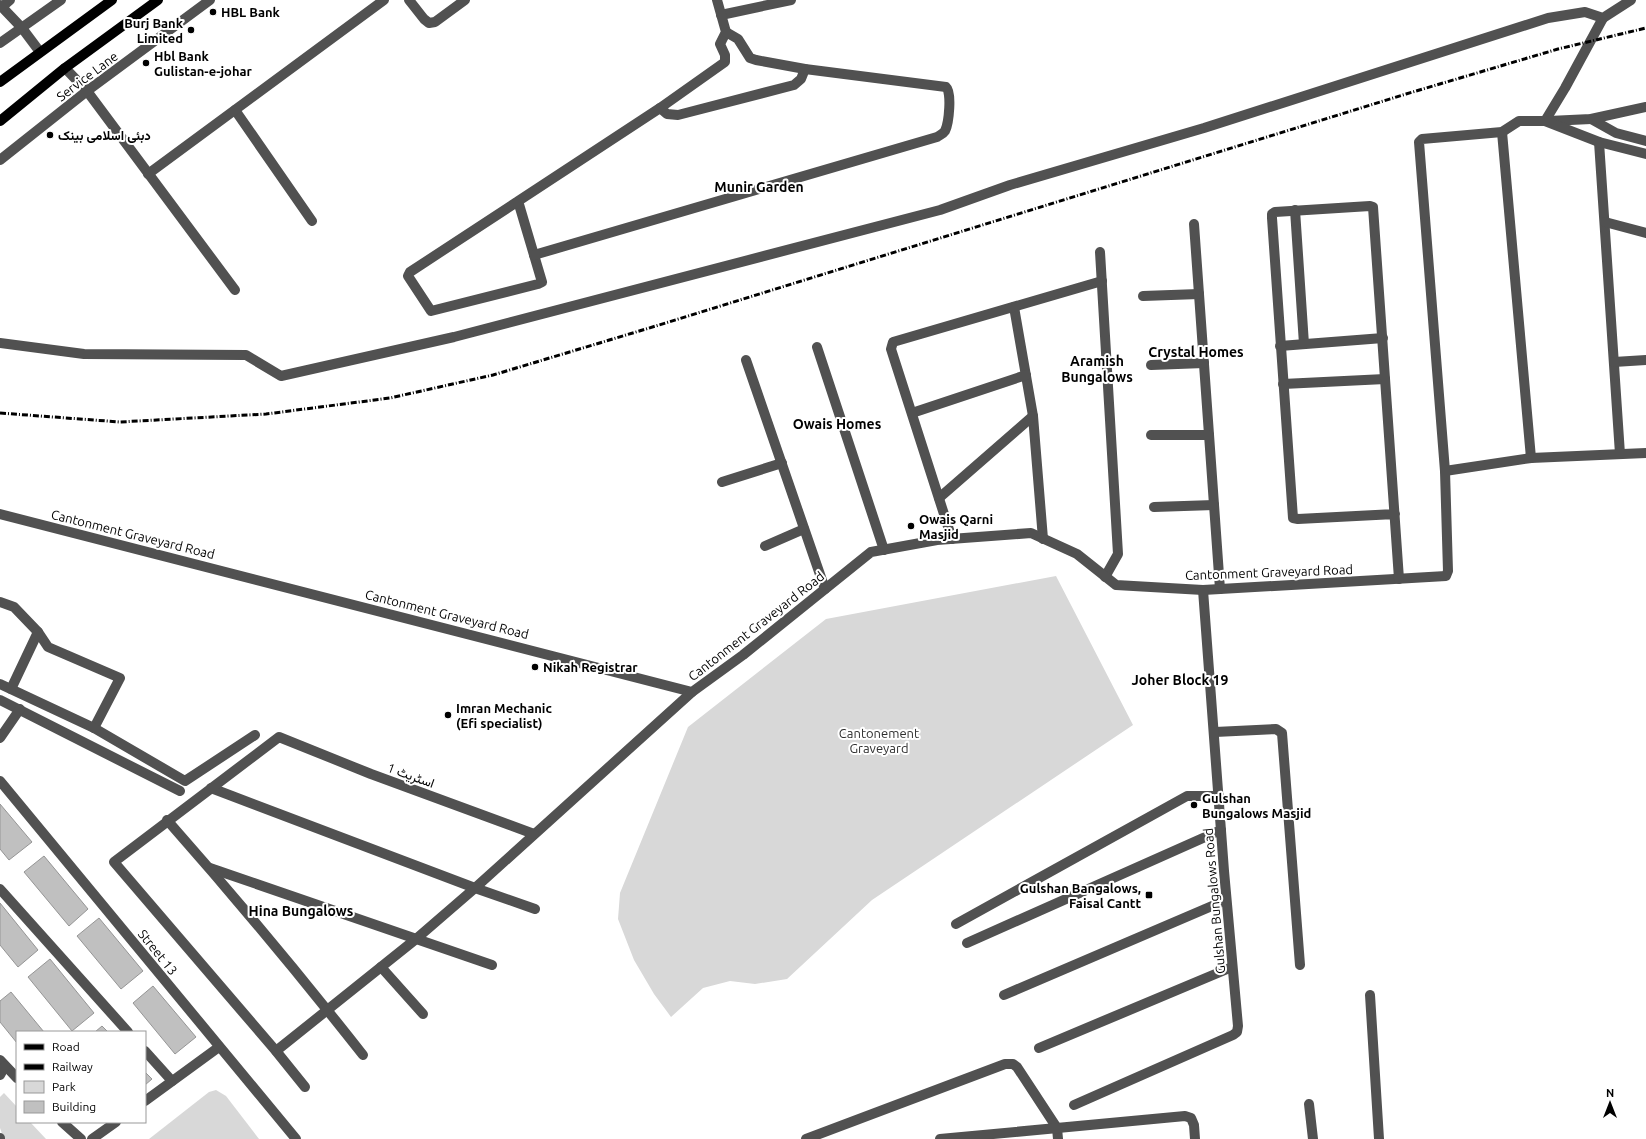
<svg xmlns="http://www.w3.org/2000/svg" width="1646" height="1139" font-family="Ubuntu,Vazirmatn,sans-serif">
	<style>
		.green { fill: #d8d8d8 }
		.building { fill: #c0c0c0; stroke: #959595 }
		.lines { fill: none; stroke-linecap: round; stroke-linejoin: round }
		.minor { stroke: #515151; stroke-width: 10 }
		.major { stroke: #000; stroke-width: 10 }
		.rail { stroke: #000; stroke-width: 3; stroke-dasharray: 6 2 1 2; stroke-linecap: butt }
		.poi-dot { fill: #000; stroke: #fff; stroke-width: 1.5 }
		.labels { text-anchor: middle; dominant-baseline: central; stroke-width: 4; stroke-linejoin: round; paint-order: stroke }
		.poi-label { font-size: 13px; font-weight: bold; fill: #000; stroke: #fff; text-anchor: start }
		.street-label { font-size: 13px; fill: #000; stroke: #fff }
		.park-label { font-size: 13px; fill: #2f2f2f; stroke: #fff }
		.neighbourhood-label { font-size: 14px; font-weight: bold; fill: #000; stroke: #fff }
	</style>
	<rect width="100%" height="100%" fill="#fff"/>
	<g class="green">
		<path d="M1056 576 1133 725 872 900 787 979 755 984 730 981 703 988 671 1017 654 994 634 960 618 919 620 893 688 727 826 619Z"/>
		<path d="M216 1090 226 1096 259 1139H149L209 1092Z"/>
		<path d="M4 1093 17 1107V1122H30L46 1139H4L0 1128V1097Z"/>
	</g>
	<g class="building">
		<path d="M0 804 32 842 9 860 0 849Z"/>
		<path d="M44 856 88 909 69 926 24 872Z"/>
		<path d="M0 903 38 950 18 967 0 945Z"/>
		<path d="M99 918 143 971 121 989 77 936Z"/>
		<path d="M50 959 94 1013 72 1031 28 977Z"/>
		<path d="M153 986 196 1037 175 1054 133 1003Z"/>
		<path d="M11 992 44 1032H17V1043L0 1022V1001Z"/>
		<path d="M102 1026 108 1032H95Z"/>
		<path d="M145 1072 152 1079 145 1085Z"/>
	</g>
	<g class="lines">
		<g class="minor">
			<path d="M409 0 424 19 429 23 435 22 465 0"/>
			<path d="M0 5 22 28 40 52"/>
			<path d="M2 7 10 0"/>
			<path d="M721 15 791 0"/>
			<path d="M0 43 61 0"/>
			<path d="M65 68 87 91 235 290"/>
			<path d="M660 108 667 114 678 115 794 85 801 79 805 69"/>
			<path d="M235 110 312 221"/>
			<path d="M1591 119 1616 133 1646 141"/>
			<path d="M1545 121 1565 88 1603 18"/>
			<path d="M1549 121 1591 119 1646 107"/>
			<path d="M1502 132 1531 458"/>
			<path d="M1599 142 1620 454"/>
			<path d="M0 160 87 91 210 0"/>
			<path d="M148 174 384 0"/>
			<path d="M518 201 542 282 538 284 431 311 408 276 410 272 660 108 725 62V55L720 44 726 32 717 0"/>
			<path d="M1295 210 1304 344"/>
			<path d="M1605 222 1646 233"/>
			<path d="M1194 224 1220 589"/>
			<path d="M1100 252 1118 554 1105 577"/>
			<path d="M534 255 937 137C940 135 943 134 945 131 949 123 952 92 946 87L805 69 756 60 750 58 738 39 726 32"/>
			<path d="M1143 296 1199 294"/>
			<path d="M1014 307 1033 416 1043 539"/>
			<path d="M0 343 84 354 246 355 281 376 454 337 940 210 1010 185 1204 128 1548 18 1585 12 1603 18 1631 0"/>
			<path d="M1280 346 1383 338"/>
			<path d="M817 347 884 550"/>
			<path d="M746 360 825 589"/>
			<path d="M1614 362 1646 360"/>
			<path d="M1151 365 1204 363"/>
			<path d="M1283 384 1385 379"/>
			<path d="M912 413 1026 375"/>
			<path d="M1151 435H1209"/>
			<path d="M1445 471 1531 458 1646 453"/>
			<path d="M722 482 782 463"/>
			<path d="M939 498 1033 416"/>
			<path d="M1154 507 1214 505"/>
			<path d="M0 514 692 692 743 655 871 552 937 540 1031 533 1077 554 1116 585 1203 590 1446 576 1448 571 1445 471 1419 142 1422 139 1502 132 1519 121H1545L1599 142 1646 154"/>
			<path d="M1395 514 1298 519 1293 518 1272 218V214L1275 212 1370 206 1373 207 1399 579"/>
			<path d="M952 539 891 349 893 342 1102 281"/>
			<path d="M765 546 804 529"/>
			<path d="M0 602 14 607 38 632 48 647 120 678 94 728"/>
			<path d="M0 684 94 728 185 781 255 735"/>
			<path d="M11 689 38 632"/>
			<path d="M0 700 180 791"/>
			<path d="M1215 732 1276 729 1282 733 1300 965"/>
			<path d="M0 738 20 709"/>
			<path d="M0 781 296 1139"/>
			<path d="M211 788 475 888 535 909"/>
			<path d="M167 820C235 897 300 975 363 1055"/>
			<path d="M210 868 492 965"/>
			<path d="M0 889 128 1032"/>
			<path d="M956 924 1187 796H1219"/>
			<path d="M967 943 1221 830"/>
			<path d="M381 967 423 1014"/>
			<path d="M1004 995 1226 900"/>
			<path d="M1370 995 1379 1139"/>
			<path d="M1039 1048 1232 967"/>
			<path d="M145 1051 172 1081"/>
			<path d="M276 1051 416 939 475 888 692 692"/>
			<path d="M0 1060 17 1078"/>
			<path d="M0 1075 5 1066"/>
			<path d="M305 1087 276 1051 114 862 279 737 371 774 534 834"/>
			<path d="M145 1101 219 1047"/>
			<path d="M1309 1104 1313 1139"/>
			<path d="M1074 1105 1233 1035 1237 1032 1238 1026 1224 871 1203 590"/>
			<path d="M62 1122 81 1139"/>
			<path d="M0 1138V1139"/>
			<path d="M92 1139 116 1122"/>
			<path d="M806 1139 1005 1064H1013L1017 1067 1057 1128 1058 1139"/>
			<path d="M940 1139 1185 1116 1191 1118 1194 1125 1195 1139"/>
		</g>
		<g class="major">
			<path d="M0 82 112 0"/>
			<path d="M0 121 65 68 158 0"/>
		</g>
		<path class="rail" d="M0 413 120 422 266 414 390 398 493 375 646 329 1406 94 1558 49 1646 28"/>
	</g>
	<g class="poi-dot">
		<circle cx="213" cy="12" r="4"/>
		<circle cx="191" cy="30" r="4"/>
		<circle cx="146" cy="63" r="4"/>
		<circle cx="50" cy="135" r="4"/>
		<circle cx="911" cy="526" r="4"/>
		<circle cx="535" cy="667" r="4"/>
		<circle cx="448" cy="715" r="4"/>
		<circle cx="1194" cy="805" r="4"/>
		<rect x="1145" y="891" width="8" height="8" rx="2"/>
	</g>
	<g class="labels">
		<g class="poi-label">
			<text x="221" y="12">HBL Bank</text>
			<text x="183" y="23" text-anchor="end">Burj Bank<tspan x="183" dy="15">Limited</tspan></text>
			<text x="154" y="56">Hbl Bank<tspan x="154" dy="15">Gulistan-e-johar</tspan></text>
			<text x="58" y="135">دبئی اسلامی بینک</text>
			<text x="919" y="519">Owais Qarni<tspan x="919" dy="15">Masjid</tspan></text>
			<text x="543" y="667">Nikah Registrar</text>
			<text x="456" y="708">Imran Mechanic<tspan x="456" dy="15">(Efi specialist)</tspan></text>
			<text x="1202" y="798">Gulshan<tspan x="1202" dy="15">Bungalows Masjid</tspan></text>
			<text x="1141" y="888" text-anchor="end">Gulshan Bangalows,<tspan x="1141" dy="15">Faisal Cantt</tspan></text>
		</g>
		<g class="street-label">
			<text transform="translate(87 76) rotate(-37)">Service Lane</text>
			<text transform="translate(133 534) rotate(14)">Cantonment Graveyard Road</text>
			<text transform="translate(1269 572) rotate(-2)">Cantonment Graveyard Road</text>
			<text transform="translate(447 614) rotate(14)">Cantonment Graveyard Road</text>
			<text transform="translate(756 626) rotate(-38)">Cantonment Graveyard Road</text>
			<text transform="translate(411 775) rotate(20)">اسٹریٹ 1</text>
			<text transform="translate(1214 901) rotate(-95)">Gulshan Bungalows Road</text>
			<text transform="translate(158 952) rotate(51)">Street 13</text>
		</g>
		<g class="park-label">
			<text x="879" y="733">Cantonement<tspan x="879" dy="15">Graveyard</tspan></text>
		</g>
		<g class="neighbourhood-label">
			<text x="759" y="187">Munir Garden</text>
			<text x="1196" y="352">Crystal Homes</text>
			<text x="1097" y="361">Aramish<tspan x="1097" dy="16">Bungalows</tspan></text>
			<text x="837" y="424">Owais Homes</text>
			<text x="1180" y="680">Joher Block 19</text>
			<text x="301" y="911">Hina Bungalows</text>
		</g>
	</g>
	<rect x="16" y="1031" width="130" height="92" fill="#ffffff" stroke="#999999"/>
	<rect x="24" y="1044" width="20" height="6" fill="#000000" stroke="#999999"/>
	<text x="52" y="1051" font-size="12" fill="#000000">Road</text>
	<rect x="24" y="1064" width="20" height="6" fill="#000000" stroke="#999999"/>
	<text x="52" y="1071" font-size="12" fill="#000000">Railway</text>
	<rect x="24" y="1081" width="20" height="12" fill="#d8d8d8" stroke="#999999"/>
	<text x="52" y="1091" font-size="12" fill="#000000">Park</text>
	<rect x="24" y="1101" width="20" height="12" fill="#c0c0c0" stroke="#999999"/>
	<text x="52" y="1111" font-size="12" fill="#000000">Building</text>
	<g transform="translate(1610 1103)" stroke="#ffffff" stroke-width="3" paint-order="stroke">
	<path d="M0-3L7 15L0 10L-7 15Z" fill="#000000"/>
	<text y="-6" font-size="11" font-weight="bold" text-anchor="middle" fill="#000000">N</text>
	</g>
</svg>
